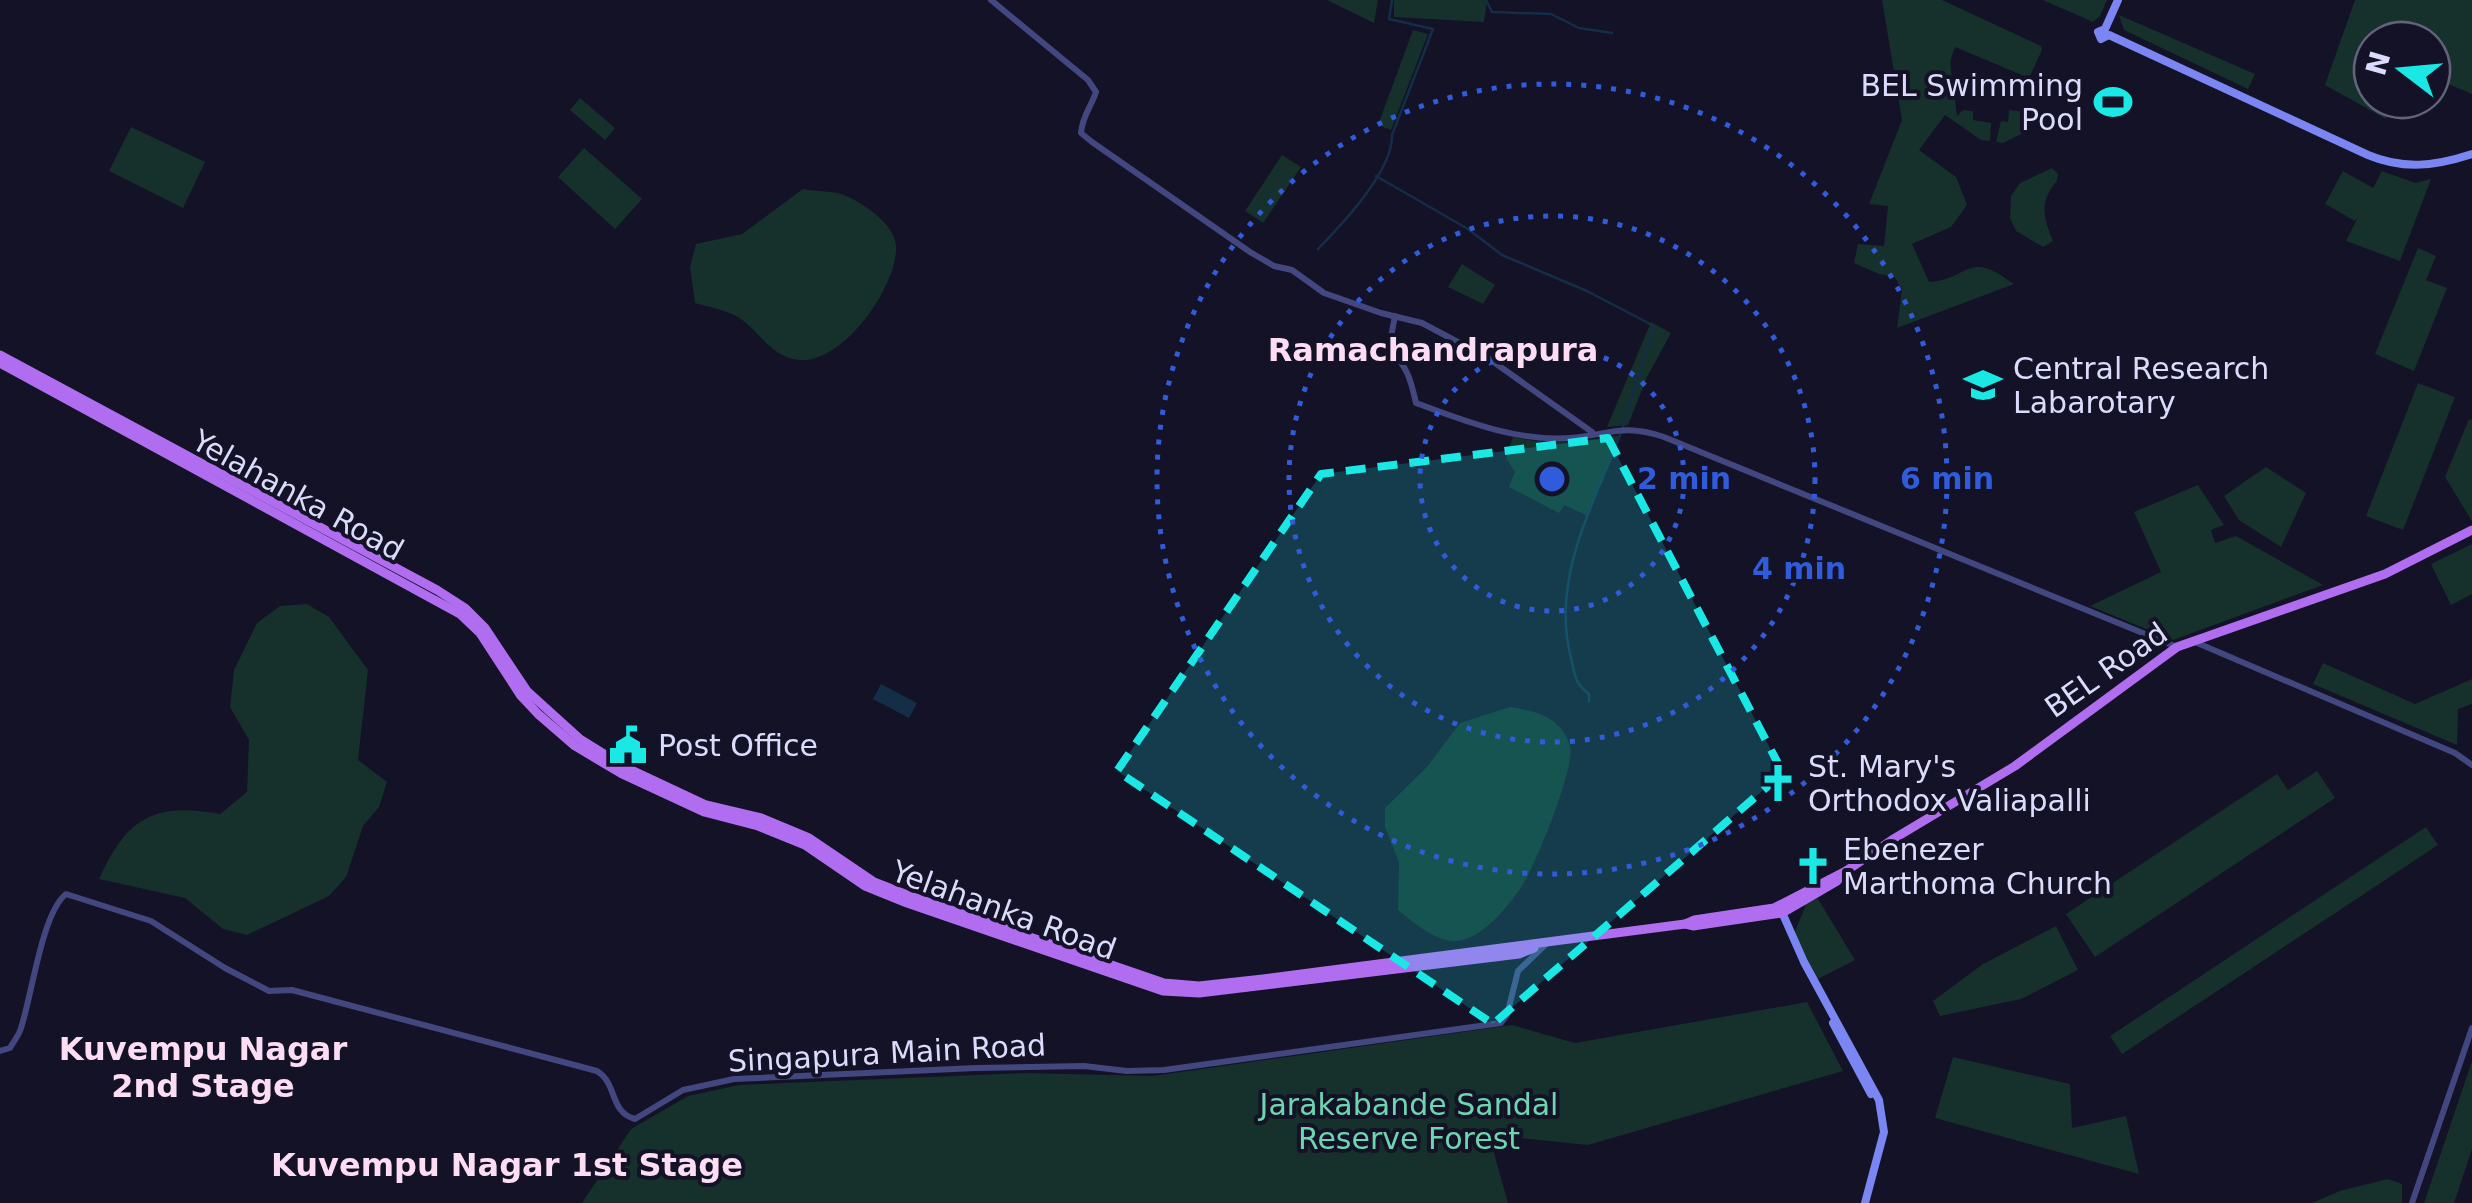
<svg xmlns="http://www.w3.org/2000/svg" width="2472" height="1203" font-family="'DejaVu Sans',sans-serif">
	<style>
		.green { fill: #16302c }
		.water { fill: #142e48 }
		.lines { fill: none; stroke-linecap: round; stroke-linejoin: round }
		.stream { stroke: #142e48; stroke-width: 2.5 }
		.tertiary { stroke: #424780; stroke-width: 6 }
		.secondary { stroke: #7b86f2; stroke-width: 8 }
		.primary { stroke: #b06df0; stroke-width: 9 }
		.marked { fill: #1ae8e5; fill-opacity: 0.2; stroke: #1ae8e5; stroke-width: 8; stroke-dasharray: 20 12; stroke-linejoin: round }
		.ring { fill: none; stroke: #305cdc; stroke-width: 5; stroke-dasharray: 5 10 }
		.labels { text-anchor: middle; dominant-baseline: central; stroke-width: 8; stroke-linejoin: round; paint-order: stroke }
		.poi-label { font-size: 30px; fill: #dbdbfb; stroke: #131226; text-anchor: start }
		.street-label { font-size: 30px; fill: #dbdbfb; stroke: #131226 }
		.park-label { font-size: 30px; fill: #6dd5af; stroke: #131226 }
		.neighbourhood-label { font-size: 32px; font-weight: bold; fill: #fcddf4; stroke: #131226 }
		.centre { fill: #305cdc; stroke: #131226; stroke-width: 5 }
		.ring-label { font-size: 30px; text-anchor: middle; font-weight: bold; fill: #305cdc; stroke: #131226; stroke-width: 8; stroke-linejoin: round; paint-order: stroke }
	</style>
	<rect width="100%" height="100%" fill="#131226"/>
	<g class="green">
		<path d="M1327 0H1378L1374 23Z"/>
		<path d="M1394 0H1487L1484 22 1394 17Z"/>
		<path d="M1882 0H1942L2041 46 2042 50 2029 78 1955 47 1950 62 1957 116 1963 110 1973 111V120L1991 123 1990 141 1981 140 1945 115 1919 150 1956 177 1967 205 1951 227 1912 244 1929 282C1972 278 1967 249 2014 284L1897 328 1902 289 1894 276 1879 274 1854 263 1858 244 1884 246 1888 206 1869 204 1902 120Z"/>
		<path d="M2043 0H2107L2100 16 2093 22Z"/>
		<path d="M2355 0H2472V94L2432 77V40H2372V100H2392L2386 119 2325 85Z"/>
		<path d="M2119 15 2255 74 2248 89 2124 30Z"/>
		<path d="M1413 30 1428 34 1391 130 1378 125Z"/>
		<path d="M580 98 615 128 605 140 570 110Z"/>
		<path d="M2009 110 2027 112 2029 130 2003 143 1996 142 2001 121 2008 122Z"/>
		<path d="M131 127 205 162 183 208 109 171Z"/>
		<path d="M584 148 642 199 615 229 558 177Z"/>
		<path d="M1282 155 1301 167 1263 223 1245 211Z"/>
		<path d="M2052 168 2058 174C2055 189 2059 176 2051 189 2039 207 2046 223 2053 241L2043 247 2016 231 2010 218 2011 196 2020 183Z"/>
		<path d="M2343 171 2373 188 2382 171 2415 183 2431 179 2400 261 2346 241 2358 217 2355 221 2325 204Z"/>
		<path d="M803 189C815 191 830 191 841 194 861 201 894 223 896 245 899 286 839 371 793 359 769 353 758 330 738 317 726 310 708 307 695 303L690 267 696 244 742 234Z"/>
		<path d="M2418 248 2436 256 2426 280 2447 288 2414 371 2375 354Z"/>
		<path d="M1462 264 1495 285 1483 304 1448 287Z"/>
		<path d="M1651 322 1671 333 1647 377 1628 425 1607 427Z"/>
		<path d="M2418 383 2455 397 2403 530 2366 516Z"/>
		<path d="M2469 419 2472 420V521L2445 477Z"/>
		<path d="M1621 435 1586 515 1564 505 1559 513 1509 487 1515 472 1506 458 1513 437C1550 446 1583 441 1621 435Z"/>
		<path d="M2266 467 2306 493 2281 547 2239 520 2224 496Z"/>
		<path d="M2198 485 2224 525 2211 530 2215 543 2236 536 2323 585 2173 640 2090 606 2161 572 2134 512Z"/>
		<path d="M2472 544V594L2451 605 2431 564Z"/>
		<path d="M307 604 329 617 368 670 358 760 387 782 379 807 363 826 346 877 329 896 247 935 223 929 185 898 99 879C127 818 153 802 220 814L247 792 249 740 230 707 234 670 257 623 280 606Z"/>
		<path d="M2323 663 2415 704 2472 679V704L2458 709 2457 745 2313 684Z"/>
		<path d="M1510 707C1536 711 1562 717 1570 746 1576 766 1534 870 1520 889 1507 908 1481 939 1457 941 1437 943 1413 922 1398 910L1399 862 1385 827V808L1427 767 1460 723Z"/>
		<path d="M2317 771 2335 798 2095 957 2066 914 2277 774 2288 790Z"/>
		<path d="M2426 827 2438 845 2122 1054 2110 1036Z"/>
		<path d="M1815 894 1855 960 1816 980 1793 937 1808 899Z"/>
		<path d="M2056 926 2078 970 2021 999 1940 1016 1933 1001 1983 964Z"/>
		<path d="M1807 1002 1843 1071 1588 1145 1489 1135 1508 1203H582L631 1129 688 1096 739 1085 1025 1073 1153 1076 1512 1025 1575 1043Z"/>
		<path d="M1953 1057 2070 1084 2072 1128 2126 1116 2139 1174 1935 1118Z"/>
		<path d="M2472 1061V1149L2454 1203H2424Z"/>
		<path d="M2388 1179 2402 1184V1203H2312L2340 1191Z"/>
	</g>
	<path class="water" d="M881 684 917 703 909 718 873 699Z"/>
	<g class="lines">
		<g class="stream">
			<path d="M1486 0 1492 12 1551 14 1579 28 1612 33"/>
			<path d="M1376 176 1468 229 1502 255 1587 291 1654 326 1623 427"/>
			<path d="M1318 249C1342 224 1393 171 1392 135L1433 29 1389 19 1392 0"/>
			<path d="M1589 701V694C1573 682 1575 673 1570 654 1552 576 1593 506 1620 435"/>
		</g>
		<g class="tertiary">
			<path d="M991 0 1088 80 1096 92C1091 107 1082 117 1081 133L1092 142 1250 252 1274 266 1292 270 1324 293 1381 313 1422 323 1488 358 1592 432"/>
			<path d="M1395 316 1389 347C1407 368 1410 376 1416 403 1465 421 1517 442 1570 438 1610 435 1621 423 1664 437L2177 647"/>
			<path d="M2195 642 2455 753 2472 765"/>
			<path d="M0 1051 10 1048C14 1041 19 1035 21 1028 32 995 42 913 66 894L151 921 225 968 269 991 292 990 597 1071C618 1084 609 1112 635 1119L683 1090 734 1079 976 1068 1084 1066 1127 1071 1164 1070 1501 1023 1507 1015 1518 971 1546 944"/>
			<path d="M2412 1203 2472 1028"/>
		</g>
		<g class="secondary">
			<path d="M2118 0 2105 29 2098 32 2101 39 2109 35 2368 155C2404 170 2435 166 2472 154"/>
			<path d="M1781 910 1804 962 1879 1100 1884 1132 1865 1203"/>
			<path d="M1833 1023 1871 1094"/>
		</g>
		<g class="primary">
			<path d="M0 355 437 590 465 608 485 628 527 691 580 739 625 767 706 805 761 818 809 838 874 882 910 896 1164 983 1199 986 1263 979 1685 924 1693 926 1782 913 1837 881 1846 871 1895 838 2015 766 2177 647 2385 574 2472 530"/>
			<path d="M0 363 460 614 480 633 521 696 538 714 575 746 622 774 704 812 758 826 805 845 865 886 907 903 1163 991 1199 993 1519 954 1534 948"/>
			<path d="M1685 924 1694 920 1774 908 1846 871"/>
		</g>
	</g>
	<path class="marked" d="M1608 438 1783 773 1493 1024 1117 771 1321 474Z"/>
	<g class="ring">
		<circle cx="1552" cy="479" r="132"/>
		<circle cx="1552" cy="479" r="263"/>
		<circle cx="1552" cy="479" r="395"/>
	</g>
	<defs>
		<g id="stadium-bare" transform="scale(3)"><path d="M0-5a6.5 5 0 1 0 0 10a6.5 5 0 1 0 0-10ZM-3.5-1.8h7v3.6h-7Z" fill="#1ae8e5" stroke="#131226" stroke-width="2.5" paint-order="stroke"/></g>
		<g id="university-bare" transform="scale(3)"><path d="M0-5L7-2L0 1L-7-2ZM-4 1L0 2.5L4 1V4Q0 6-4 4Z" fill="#1ae8e5" stroke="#131226" stroke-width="2.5" paint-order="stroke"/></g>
		<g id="civic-bare" transform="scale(3)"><path d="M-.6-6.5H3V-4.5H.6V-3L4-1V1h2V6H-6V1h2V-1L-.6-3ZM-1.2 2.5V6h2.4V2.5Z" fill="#1ae8e5" stroke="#131226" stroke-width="2.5" paint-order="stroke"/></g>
		<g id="church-bare" transform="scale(3)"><path d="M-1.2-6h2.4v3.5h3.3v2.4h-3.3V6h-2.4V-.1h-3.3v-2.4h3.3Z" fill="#1ae8e5" stroke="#131226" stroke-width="2.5" paint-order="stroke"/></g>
	</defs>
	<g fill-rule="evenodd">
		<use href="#stadium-bare" x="2113" y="102"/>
		<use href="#university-bare" x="1983" y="385"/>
		<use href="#civic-bare" x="628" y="745"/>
		<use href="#church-bare" x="1778" y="783"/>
		<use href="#church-bare" x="1813" y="866"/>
	</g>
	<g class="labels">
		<g class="poi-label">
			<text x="2083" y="85" text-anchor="end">BEL Swimming<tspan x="2083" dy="34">Pool</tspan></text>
			<text x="2013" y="368">Central Research<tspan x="2013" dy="34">Labarotary</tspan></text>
			<text x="658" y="745">Post Office</text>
			<text x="1808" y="766">St. Mary's<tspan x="1808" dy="34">Orthodox Valiapalli</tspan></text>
			<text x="1843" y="849">Ebenezer<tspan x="1843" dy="34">Marthoma Church</tspan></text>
		</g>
		<g class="street-label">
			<text transform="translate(298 495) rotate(29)">Yelahanka Road</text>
			<text transform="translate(2106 670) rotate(-35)">BEL Road</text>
			<text transform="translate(1004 910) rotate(20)">Yelahanka Road</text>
			<text transform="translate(887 1053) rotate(-3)">Singapura Main Road</text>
		</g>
		<g class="park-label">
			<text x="1409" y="1104">Jarakabande Sandal<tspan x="1409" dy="34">Reserve Forest</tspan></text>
		</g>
		<g class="neighbourhood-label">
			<text x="1433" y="350">Ramachandrapura</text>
			<text x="203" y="1049">Kuvempu Nagar<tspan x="203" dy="37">2nd Stage</tspan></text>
			<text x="507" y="1165">Kuvempu Nagar 1st Stage</text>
		</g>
	</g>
	<circle cx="1552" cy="479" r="15" class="centre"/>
	<g class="ring-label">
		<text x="1684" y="489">2 min</text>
		<text x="1947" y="489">6 min</text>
		<text x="1799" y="579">4 min</text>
	</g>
	<g transform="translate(2402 70) rotate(286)"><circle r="48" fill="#131226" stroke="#63627b" stroke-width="2.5"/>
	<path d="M0-8L18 38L0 25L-18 38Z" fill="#1ae8e5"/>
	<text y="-15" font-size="28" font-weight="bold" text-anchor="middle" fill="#dbdbfb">N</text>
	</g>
</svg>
